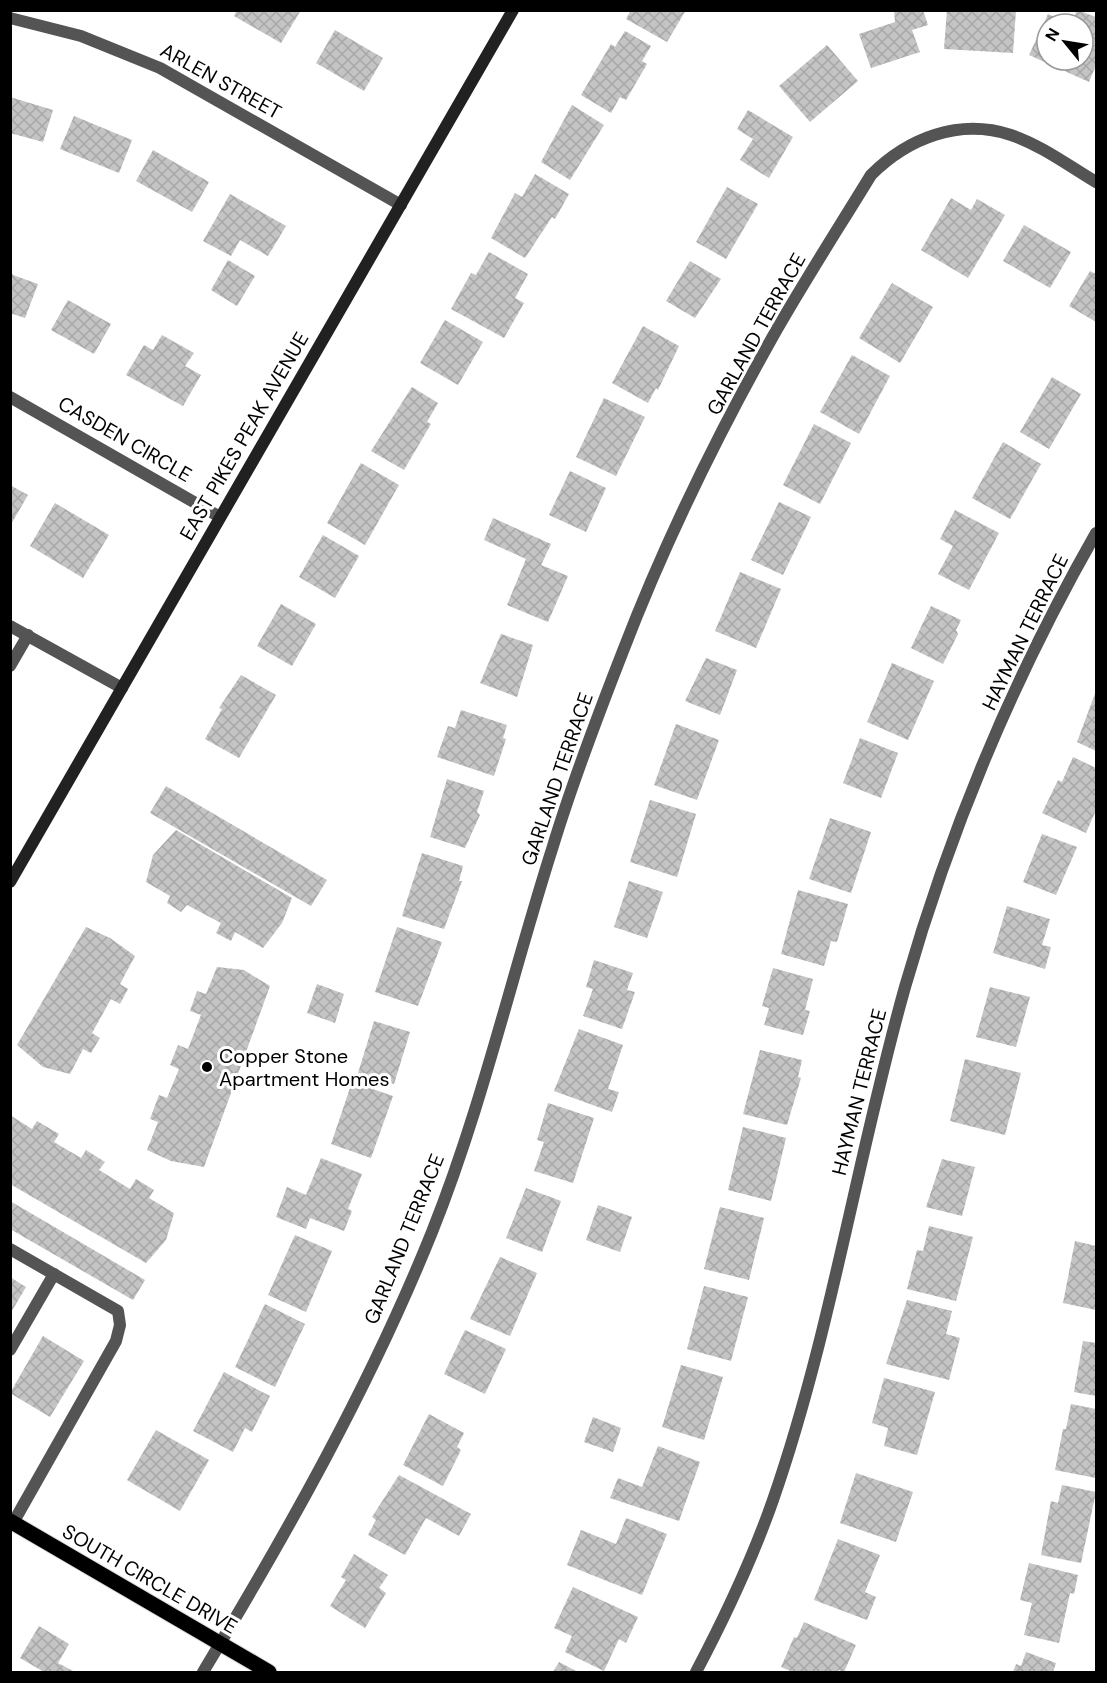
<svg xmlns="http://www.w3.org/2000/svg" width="1107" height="1683" font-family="'DM Sans',sans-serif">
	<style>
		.building { fill: url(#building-cross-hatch) }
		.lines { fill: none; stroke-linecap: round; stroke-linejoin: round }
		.primary-casing { stroke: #dbdbdb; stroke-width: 17 }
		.lane { stroke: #545454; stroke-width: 12 }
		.street { stroke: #545454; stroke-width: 12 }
		.secondary { stroke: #212121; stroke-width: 12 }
		.primary { stroke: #000; stroke-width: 15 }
		.poi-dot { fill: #000; stroke: #fff; stroke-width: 2 }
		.labels { text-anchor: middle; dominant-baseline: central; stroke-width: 6; stroke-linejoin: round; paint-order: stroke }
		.street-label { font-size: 20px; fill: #000; stroke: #fff }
		.poi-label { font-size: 20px; fill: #000; stroke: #fff; text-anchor: start }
	</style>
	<defs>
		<pattern id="building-cross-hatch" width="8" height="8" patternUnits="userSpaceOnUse" patternTransform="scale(1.5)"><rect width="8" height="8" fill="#c4c4c4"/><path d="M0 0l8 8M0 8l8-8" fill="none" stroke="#a7a7a7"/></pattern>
	</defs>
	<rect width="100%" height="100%" fill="#fff"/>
	<g class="building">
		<path d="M237 10H301L281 43 234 16Z"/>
		<path d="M631 10H686L667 42 626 19Z"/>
		<path d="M894 10H923L928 25 912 30 920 52 871 68 859 34 895 22Z"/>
		<path d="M947 10H1016L1013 53 944 49Z"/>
		<path d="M1077 10 1096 17V65L1089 82 1029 55 1048 14 1069 24H1047V60H1083V24H1071Z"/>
		<path d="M335 30 383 58 364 91 316 63Z"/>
		<path d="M625 31 651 46 642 61 647 64 626 100 620 97 611 113 581 95 611 44 615 47Z"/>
		<path d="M827 45 858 81 810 122 779 86Z"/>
		<path d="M10 97 53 110 43 142 10 133Z"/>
		<path d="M572 105 604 125 570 180 541 162Z"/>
		<path d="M748 110 793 137 769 178 740 160 753 139 737 129Z"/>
		<path d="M74 116 132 140 119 173 60 149Z"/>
		<path d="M153 150 209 182 192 212 136 181Z"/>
		<path d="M535 174 569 194 555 219 552 217 525 258 491 238 515 193 522 197Z"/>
		<path d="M727 187 758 204 726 259 696 242Z"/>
		<path d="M230 194 286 226 268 256 240 240 231 256 203 241Z"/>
		<path d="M951 198 971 210 977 199 1005 215 968 278 921 250Z"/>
		<path d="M1024 225 1071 252 1050 288 1003 261Z"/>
		<path d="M489 252 528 274 515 298 524 303 504 338 451 309 471 273 476 275Z"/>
		<path d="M228 260 255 276 237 306 211 290Z"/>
		<path d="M690 261 721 279 695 318 666 301Z"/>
		<path d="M10 271 13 275 38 284 25 318 10 313Z"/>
		<path d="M1090 271 1096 274V322L1069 306Z"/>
		<path d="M892 283 933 307 900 363 859 338Z"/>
		<path d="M68 300 111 324 94 354 51 330Z"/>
		<path d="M445 320 483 342 458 385 420 363Z"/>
		<path d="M643 326 679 346 658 390 656 388 648 403 612 383Z"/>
		<path d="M162 335 194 353 185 366 201 375 183 406 126 375 144 345 153 350Z"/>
		<path d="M852 355 890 376 859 434 820 412Z"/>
		<path d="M1052 377 1081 394 1049 449 1020 432Z"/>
		<path d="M412 387 438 403 427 422 431 424 404 470 371 451Z"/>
		<path d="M604 398 645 417 616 476 576 457Z"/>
		<path d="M814 424 851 443 820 504 783 485Z"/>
		<path d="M1003 442 1041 464 1010 519 972 498Z"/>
		<path d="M361 463 399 485 365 545 327 523Z"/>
		<path d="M570 471 606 488 586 532 549 515Z"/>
		<path d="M10 485 28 495 10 526Z"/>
		<path d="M779 502 811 517 783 575 751 560Z"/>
		<path d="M55 503 109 535 83 578 30 546Z"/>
		<path d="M955 510 999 533 969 590 938 574 953 546 940 539Z"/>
		<path d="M493 518 551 544 541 565 568 576 548 622 507 605 526 559 484 540Z"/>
		<path d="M323 535 359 556 335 598 299 577Z"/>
		<path d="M740 572 781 589 756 648 715 631Z"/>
		<path d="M281 604 316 624 292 666 257 646Z"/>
		<path d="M931 606 961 620 956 630 958 634 943 664 911 648Z"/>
		<path d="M501 634 533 645 517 697 480 683Z"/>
		<path d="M706 658 737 670 720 715 685 701Z"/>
		<path d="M892 663 934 681 908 740 867 722Z"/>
		<path d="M241 675 276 695 239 758 205 739 222 709 219 708Z"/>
		<path d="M1096 691V751L1077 742Z"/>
		<path d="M461 710 507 725 503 738 506 739 494 776 437 757 448 726 455 728Z"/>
		<path d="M676 724 719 740 697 800 654 785Z"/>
		<path d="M860 738 898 753 881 798 843 783Z"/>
		<path d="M1073 757 1096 768V810L1086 833 1042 813 1058 780 1062 782Z"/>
		<path d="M447 779 484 791 477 812 480 815 465 848 430 837Z"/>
		<path d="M166 786 327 880 311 906 150 813Z"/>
		<path d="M650 800 696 814 677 877 630 862Z"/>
		<path d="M830 818 871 832 851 893 809 879Z"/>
		<path d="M176 830 292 898 282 923 263 948 235 932 231 941 216 933 221 923 187 905 181 912 167 903 170 896 146 882 153 855Z"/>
		<path d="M1042 834 1077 847 1056 895 1023 882Z"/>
		<path d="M422 853 463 866 459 881H462L444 929 402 916Z"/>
		<path d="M629 881 663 892 647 938 614 927Z"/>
		<path d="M798 890 848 904 837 942 831 941 824 966 781 954Z"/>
		<path d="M1007 906 1050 919 1042 945 1051 947 1045 969 993 953Z"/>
		<path d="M86 927 110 938 135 956 120 984 128 989 120 1004 111 999 92 1033 100 1038 91 1053 83 1049 70 1074 43 1067 17 1045Z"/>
		<path d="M397 927 442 942 418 1006 375 992Z"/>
		<path d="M594 960 633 973 627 990 635 992 622 1029 583 1016 593 989 586 987Z"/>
		<path d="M217 967 244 970 270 986 204 1167 171 1161 147 1150 158 1122 150 1119 159 1095 167 1098 179 1069 170 1065 178 1045 188 1049 201 1015 190 1011 197 991 206 994Z"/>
		<path d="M773 968 813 979 805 1010 810 1011 803 1035 764 1025 769 1008 762 1006Z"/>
		<path d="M317 984 344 994 335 1023 307 1013Z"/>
		<path d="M990 987 1030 997 1016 1047 976 1037Z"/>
		<path d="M374 1021 410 1032 394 1084 358 1073Z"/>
		<path d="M579 1029 623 1045 608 1089 619 1092 612 1112 554 1091Z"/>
		<path d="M760 1050 802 1060 798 1077 801 1078 787 1125 743 1114Z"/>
		<path d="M965 1059 1021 1073 1005 1135 950 1121Z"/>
		<path d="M352 1082 393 1096 371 1158 331 1144Z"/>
		<path d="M548 1103 594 1118 573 1183 534 1171 544 1142 537 1140Z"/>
		<path d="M10 1115 32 1129 37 1121 59 1134 54 1142 81 1158 86 1150 105 1162 99 1170 130 1189 136 1179 154 1190 149 1198 174 1213 166 1240 146 1263 10 1184Z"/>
		<path d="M743 1127 786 1138 771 1201 728 1190Z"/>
		<path d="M321 1158 362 1174 348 1209 352 1211 344 1231 310 1218 306 1229 276 1217 287 1187 306 1195Z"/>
		<path d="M942 1159 975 1167 962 1216 926 1207Z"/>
		<path d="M526 1188 561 1201 542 1252 506 1238Z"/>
		<path d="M10 1201 145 1280 133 1300 10 1229Z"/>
		<path d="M598 1205 632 1217 620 1252 586 1240Z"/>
		<path d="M720 1207 764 1218 749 1280 704 1269Z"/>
		<path d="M929 1226 973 1237 956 1301 907 1289 917 1250 923 1251Z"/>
		<path d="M295 1235 332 1251 306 1312 268 1295Z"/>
		<path d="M1075 1241 1096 1246V1310L1063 1303Z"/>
		<path d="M500 1257 537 1273 510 1336 470 1319Z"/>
		<path d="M10 1277 26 1287 10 1314Z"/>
		<path d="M704 1286 748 1297 731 1361 687 1349Z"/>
		<path d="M907 1300 952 1311 946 1334 960 1338 949 1380 886 1364Z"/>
		<path d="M265 1304 305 1324 275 1387 235 1367Z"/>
		<path d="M465 1330 506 1349 485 1394 444 1374Z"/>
		<path d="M43 1336 84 1361 50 1417 10 1393Z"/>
		<path d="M1083 1341 1096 1343V1396L1074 1392Z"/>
		<path d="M681 1365 723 1377 704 1440 662 1427Z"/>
		<path d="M224 1372 270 1396 252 1432 245 1428 233 1452 193 1431Z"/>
		<path d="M884 1378 935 1392 917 1455 884 1446 888 1428 872 1423Z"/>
		<path d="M1071 1404 1096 1409V1478L1055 1470 1063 1429H1066Z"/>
		<path d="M429 1414 464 1433 457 1447 461 1450 443 1486 403 1465Z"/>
		<path d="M593 1417 621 1428 613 1452 584 1442Z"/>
		<path d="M156 1430 209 1460 180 1511 127 1480Z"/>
		<path d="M658 1446 700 1462 679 1521 610 1498 618 1478 642 1487Z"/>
		<path d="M856 1473 913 1492 896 1542 840 1523Z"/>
		<path d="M399 1475 471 1514 459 1536 426 1518 405 1555 368 1535 376 1520 372 1517Z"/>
		<path d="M1062 1485 1096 1492 1081 1563 1041 1555 1051 1501 1058 1503Z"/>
		<path d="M626 1518 667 1534 642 1595 567 1565 581 1530 616 1544Z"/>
		<path d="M838 1539 880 1555 865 1592 876 1597 867 1620 814 1600Z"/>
		<path d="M354 1554 388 1575 379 1588 386 1593 365 1628 330 1606 346 1580 341 1577Z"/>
		<path d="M1029 1563 1078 1575 1074 1594 1070 1593 1059 1643 1024 1635 1032 1603 1020 1600Z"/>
		<path d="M573 1587 638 1617 626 1643 619 1639 604 1671 565 1652 572 1636 554 1628Z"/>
		<path d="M804 1622 856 1645 844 1672 838 1670 837 1672H793L781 1667 794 1637 797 1638Z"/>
		<path d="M39 1626 69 1644 58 1663 75 1672H44L20 1658Z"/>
		<path d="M1026 1652 1056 1663 1053 1672H1013L1016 1664 1021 1666Z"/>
		<path d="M559 1662 578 1672H553Z"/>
	</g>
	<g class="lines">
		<g class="primary-casing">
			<path id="primary" d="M10 1521 269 1672"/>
		</g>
		<g class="lane">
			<path d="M10 626 122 688"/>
			<path d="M10 666 28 635"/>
			<path d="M10 1249 118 1311 120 1325 116 1341 13 1523"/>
			<path d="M10 1350 54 1274"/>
		</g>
		<g class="street">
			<path d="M10 18 81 36 160 68 401 205"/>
			<path d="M10 397 220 517"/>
			<path d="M203 1672C288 1531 370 1386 432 1232 482 1107 512 974 553 846 573 780 598 715 623 651 664 544 716 438 772 338 803 283 838 229 871 175 908 138 959 118 1011 135 1041 145 1069 166 1096 182"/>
			<path d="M696 1672C725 1617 752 1560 773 1500 831 1333 857 1157 905 987 950 830 1015 675 1096 533"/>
		</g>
		<path class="secondary" d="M10 882 513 10"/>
		<use href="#primary" class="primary"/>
	</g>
	<circle class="poi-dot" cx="207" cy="1067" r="6"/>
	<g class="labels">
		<g class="street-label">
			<text transform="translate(221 81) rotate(29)">ARLEN STREET</text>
			<text transform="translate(756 334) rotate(-61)">GARLAND TERRACE</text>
			<text transform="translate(244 436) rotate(-60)">EAST PIKES PEAK AVENUE</text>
			<text transform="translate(125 439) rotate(30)">CASDEN CIRCLE</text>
			<text transform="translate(1025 632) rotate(-64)">HAYMAN TERRACE</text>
			<text transform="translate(557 779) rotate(-71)">GARLAND TERRACE</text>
			<text transform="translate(859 1092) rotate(-76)">HAYMAN TERRACE</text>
			<text transform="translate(404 1239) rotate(-68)">GARLAND TERRACE</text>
			<text transform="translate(150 1579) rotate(30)">SOUTH CIRCLE DRIVE</text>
		</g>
		<g class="poi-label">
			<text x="219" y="1056">Copper Stone<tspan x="219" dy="23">Apartment Homes</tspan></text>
		</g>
	</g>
	<rect width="1107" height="1683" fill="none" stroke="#000000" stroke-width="24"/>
	<g transform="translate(1065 42) rotate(300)"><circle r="28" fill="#ffffff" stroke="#999999" stroke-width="1.5"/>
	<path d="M0-4.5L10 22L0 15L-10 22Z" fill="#000000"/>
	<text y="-9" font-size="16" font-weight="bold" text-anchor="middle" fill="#000000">N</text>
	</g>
</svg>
